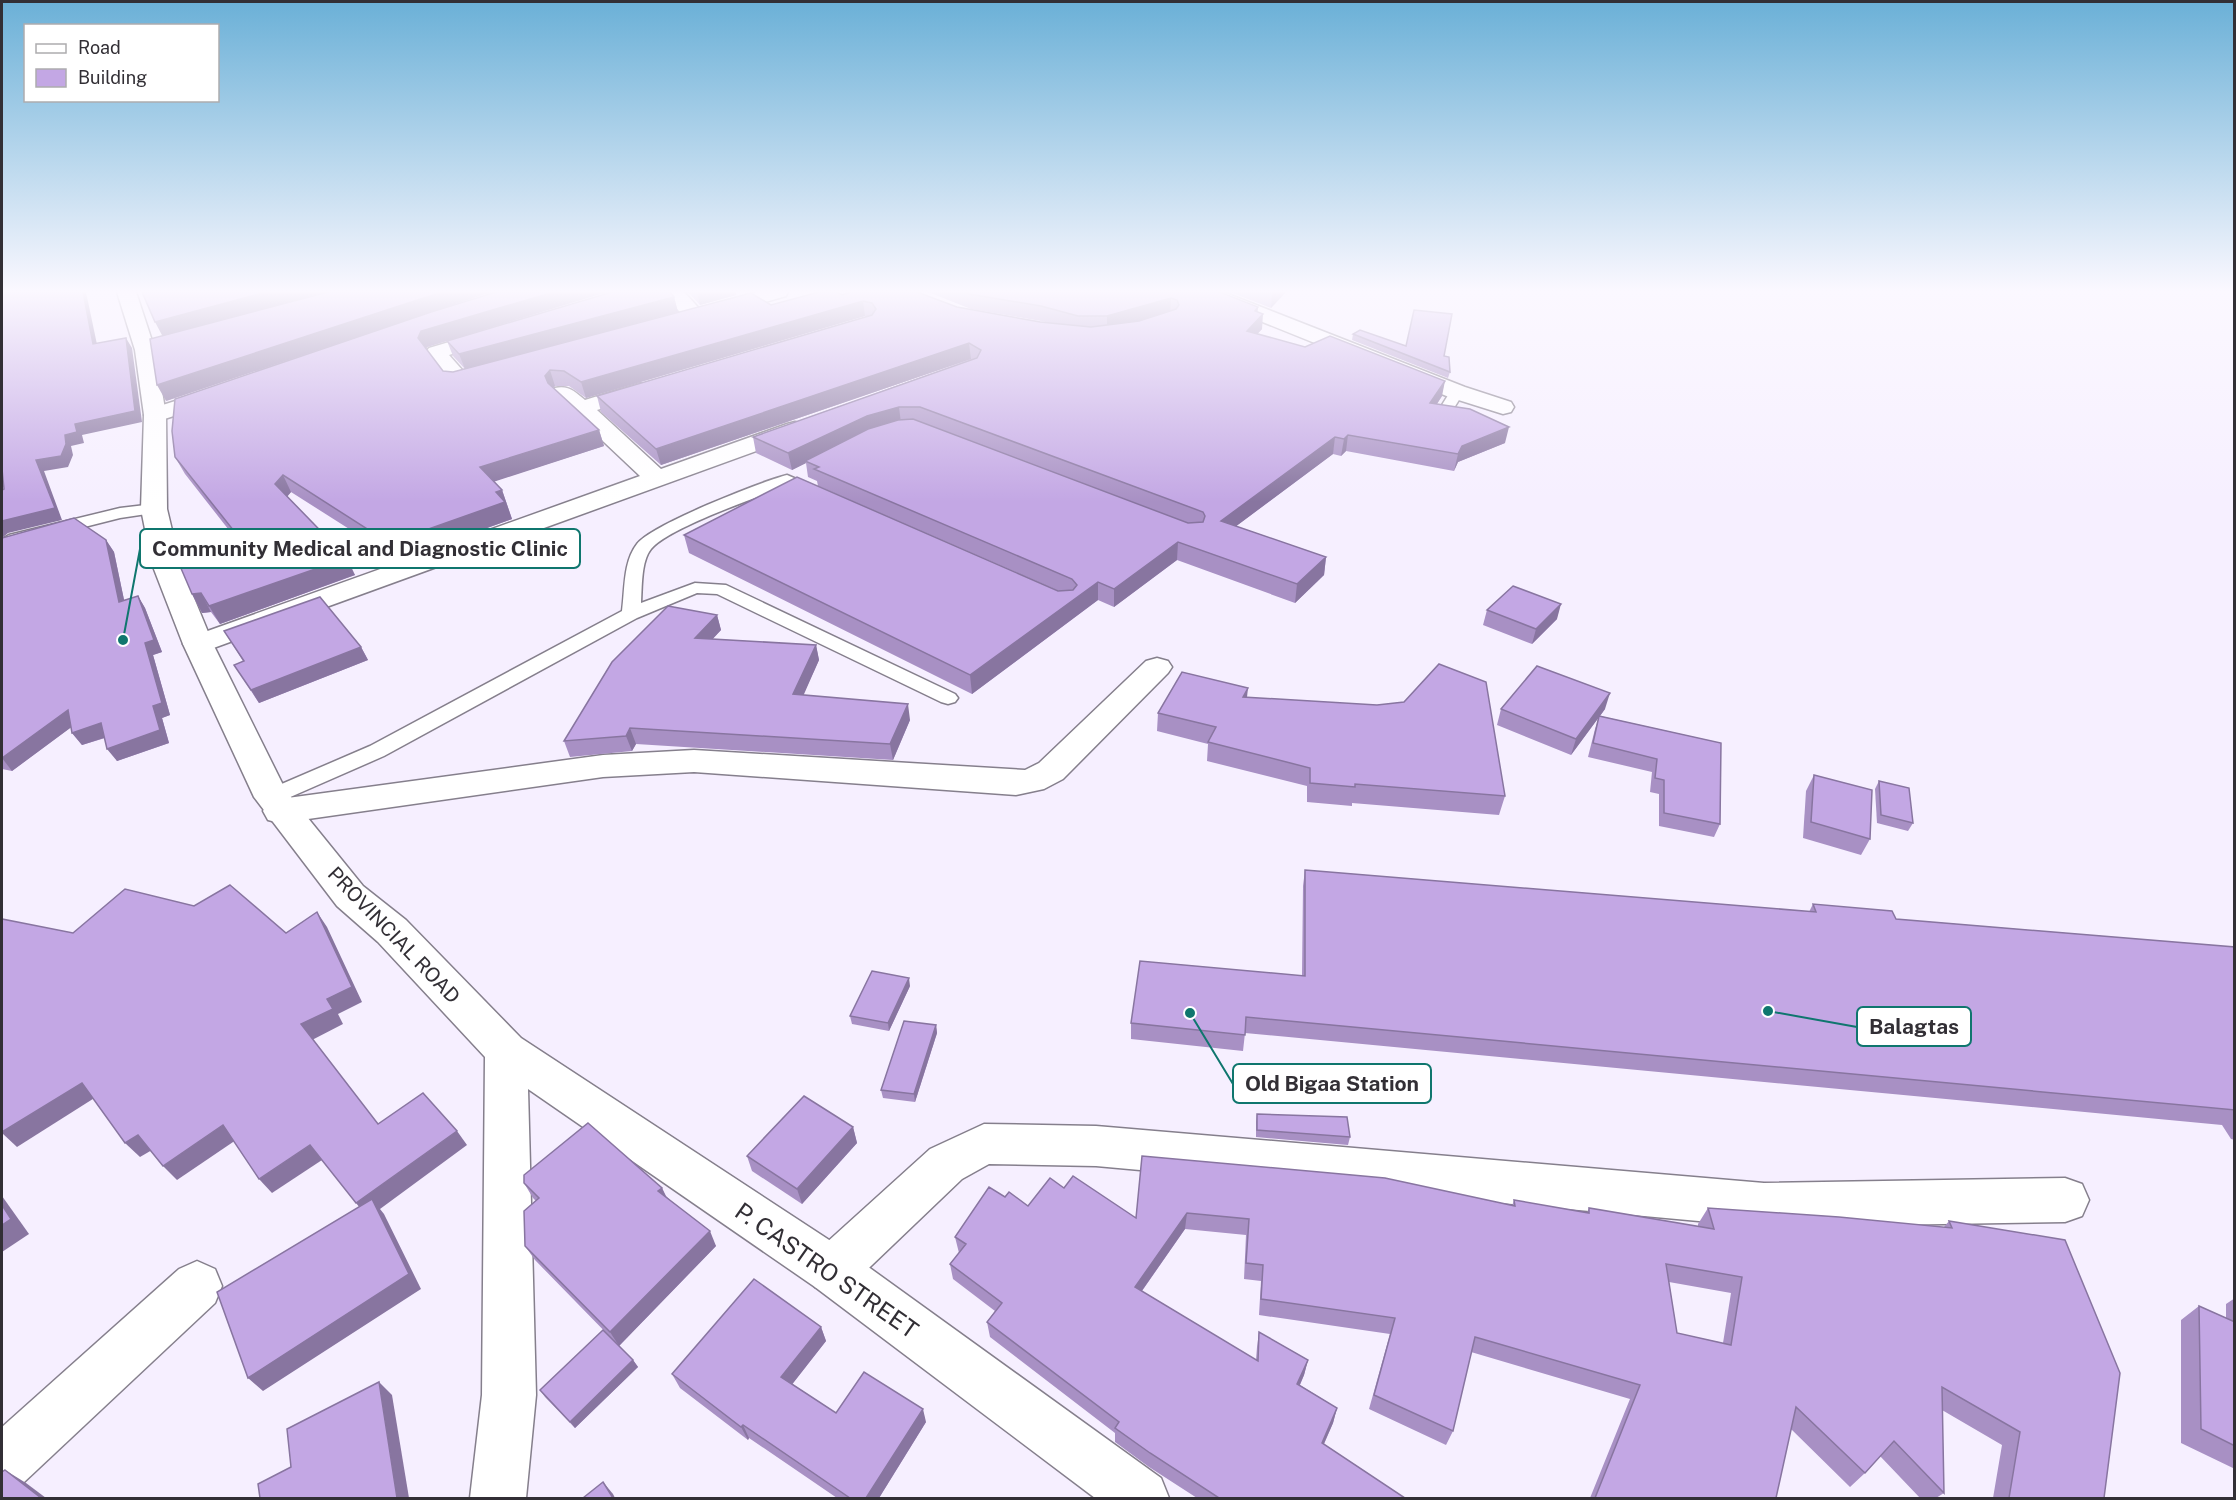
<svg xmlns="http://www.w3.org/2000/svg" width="2236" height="1500" font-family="'Public Sans',sans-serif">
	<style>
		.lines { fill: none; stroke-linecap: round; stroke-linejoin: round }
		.lane-casing { stroke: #857f8c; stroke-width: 3 }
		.street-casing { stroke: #857f8c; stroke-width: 3 }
		.secondary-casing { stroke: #857f8c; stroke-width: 3 }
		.lane { fill: #fff; fill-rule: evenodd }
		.street { fill: #fff; fill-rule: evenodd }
		.secondary { fill: #fff; fill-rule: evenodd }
		.wall { fill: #a890c4; fill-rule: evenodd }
		.shaded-wall { fill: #8875a0 }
		.building { fill: #c3a7e4; stroke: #8875a0; stroke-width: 1.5; fill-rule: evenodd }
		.labels { text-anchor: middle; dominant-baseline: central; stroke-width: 5; stroke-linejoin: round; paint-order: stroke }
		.street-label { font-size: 20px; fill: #322f35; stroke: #fff }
		.near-street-label { font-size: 24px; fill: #322f35; stroke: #fff }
		.leader { fill: none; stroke: #0f766e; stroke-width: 2 }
		.callout-dot { fill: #0f766e; stroke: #fff; stroke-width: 2 }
		.callout { fill: #fff; stroke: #0f766e; stroke-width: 2 }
		.callout-label { font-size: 21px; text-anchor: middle; font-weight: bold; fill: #322f35 }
	</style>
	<rect width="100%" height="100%" fill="#f6efff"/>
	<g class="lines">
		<g class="lane-casing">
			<g id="lane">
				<path d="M1457 388 1464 392 1447 419 1442 420 1437 419 1435 416 1452 389Z"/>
				<path d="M787 475 822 490 824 493 816 498 787 486C758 497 668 528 651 549 641 561 642 588 641 603L695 583 726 585 955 694 958 698 955 702 948 704 941 702 717 594 697 593 637 618 384 756 279 802 271 805 263 802 260 797 263 792 370 746 622 611C625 590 623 562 637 544 651 525 760 482 787 475Z"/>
				<path d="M154 504 160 506 162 509 160 512 120 518 21 543 2 550V539L9 535 120 508Z"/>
			</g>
		</g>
		<g class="street-casing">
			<g id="street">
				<path d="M664 292H684L706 316 703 320C686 324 673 305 664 292Z"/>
				<path d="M757 292H788L786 296 717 316 710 314 707 310 710 306Z"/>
				<path d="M1196 292H1223L1465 387 1511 402 1514 407 1511 412 1503 414 1449 397 1198 296Z"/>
				<path d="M493 329 500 331 503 335 500 339 449 355 464 372 493 365 500 367 504 371 500 375C454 388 455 394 426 352L429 348Z"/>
				<path d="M640 383 648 385 651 390 648 395 597 410 661 469 787 424 795 422 803 424 806 429 803 434 208 650 198 653 188 650 183 644 188 638 640 476 552 393 555 388C569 385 575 392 585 400Z"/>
				<path d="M216 388 224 390 227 395 224 400 155 422 147 420 144 415 147 410Z"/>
				<path d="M1157 658 1168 661 1172 667 1168 673 1063 779 1044 789 1016 795 694 772 603 777 280 823 268 820 263 811 268 802 280 799 603 755 694 750 1025 770 1039 763 1146 661Z"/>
				<path d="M984 1124 1096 1126 1764 1183 2065 1178 2082 1184 2089 1200 2082 1216 2065 1222 1764 1227 1096 1166 989 1164 962 1179 849 1287 832 1294 815 1287 807 1270 815 1253 930 1149Z"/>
				<path d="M197 1261 215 1269 222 1286 215 1303 22 1484 2 1491V1427L179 1269Z"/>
			</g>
		</g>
		<g class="secondary-casing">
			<path id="secondary" d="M117 292H136L155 350 166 415 167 509 180 564 213 644 286 791 363 886 406 920 521 1038 849 1253 1161 1478 1169 1498H1095L815 1287 528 1089 536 1395 526 1498H470L482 1395 485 1057 378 942 337 906 254 797 183 644 152 564 141 509 144 415 135 350Z"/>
		</g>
		<use href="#lane" class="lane"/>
		<use href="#street" class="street"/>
		<use href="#secondary" class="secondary"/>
	</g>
	<g class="wall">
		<path d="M328 292H491L444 308 496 292H607L427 347 426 349 443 371 453 372 465 369 453 356 447 341 674 297 678 312 771 305 842 295 957 307 1050 323 1041 321 971 309 928 292H1220L1258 312 1262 329 1257 334 1442 396 1437 404 1505 443 1458 462 1454 471 1346 451 1341 456 1333 454 1236 526 1326 557 1324 575 1295 603 1177 560 1114 607 1098 600 972 694 689 553 684 535 1059 591 818 486 817 481 808 477 806 463 792 470 756 453 753 437 971 359 661 465 601 412 597 396 868 316H865L586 398 569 386H555L553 388 599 430 604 446 494 481 502 490 512 519 398 560 291 492 287 497 355 575 220 624 211 612 202 613 192 594 243 548 185 474 175 457 339 343 166 401 267 309Z"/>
		<path d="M688 292H736V295L700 305Z"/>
		<path d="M1230 292H1286L1271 308Z"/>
		<path d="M1353 334 1444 356 1450 372 1448 378 1352 340Z"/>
		<path d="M2 538 106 540 114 552 124 600 138 596 145 608 162 652 153 655 170 715 162 718 169 743 117 761 105 738 82 745 72 733 71 727 12 771 2 769Z"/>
		<path d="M1487 610 1557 619 1532 644 1483 625Z"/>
		<path d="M717 615 721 630 712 639 816 645 819 660 803 695 910 720 893 760 636 744 632 751 570 757 564 741Z"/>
		<path d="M224 631 361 647 368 660 259 703 234 665 243 661Z"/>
		<path d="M1247 697 1505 796 1499 815 1352 803V806L1307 802V786L1207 761 1208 744 1157 731 1158 713Z"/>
		<path d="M1501 709H1605L1600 716 1721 743 1720 824 1714 837 1659 826V794L1650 792 1652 772 1588 757 1595 729 1599 717 1571 755 1497 725Z"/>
		<path d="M1814 775 1870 839 1861 855 1803 838 1806 791Z"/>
		<path d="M1879 781 1913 823 1908 831 1877 823 1875 789Z"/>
		<path d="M1305 870 1809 912 1813 904 1896 919 2235 947V1140L2231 1139 2222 1125 1245 1033 1243 1051 1131 1039V1023L1302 975 1303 886Z"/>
		<path d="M910 986 889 1031 852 1024 850 1016Z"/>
		<path d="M936 1025 937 1033 915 1102 883 1098 881 1090Z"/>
		<path d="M1257 1114 1350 1137 1348 1145 1256 1137V1122Z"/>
		<path d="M853 1127 857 1143 802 1204 752 1171 747 1156Z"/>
		<path d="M1142 1156 1512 1206 1514 1200 1587 1213 1589 1208 1698 1227V1224L1708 1208 1944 1227 1949 1221 2104 1498H1993L2002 1445 1942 1410 1944 1493 1936 1498H1920L1880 1456 1865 1473 1850 1487 1791 1429 1776 1498H1590L1630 1399 1471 1352 1453 1431 1446 1445 1369 1409 1390 1334 1259 1315 1261 1281 1244 1279 1246 1235 1185 1229 1142 1291 1256 1360 1257 1347 1259 1332 1308 1360 1304 1375 1300 1385 1337 1408 1333 1423 1324 1444 1405 1498H1197L1149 1467 1115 1442V1433L990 1337 987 1322 995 1311 953 1279 950 1264 959 1253 955 1237 1005 1197 1028 1206 1064 1188 1136 1218ZM1669 1282 1731 1293 1723 1343 1677 1333Z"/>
		<path d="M524 1183 662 1188 666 1196 716 1246 619 1346 633 1360 638 1367 575 1428 545 1397 540 1390 617 1344 535 1260 525 1246 536 1201 533 1198Z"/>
		<path d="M2235 1298V1469L2181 1443V1320L2199 1306 2226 1318V1304Z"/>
		<path d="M821 1327 826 1341 792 1384 836 1413 926 1422 879 1498H837L749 1438 748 1440 680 1388 672 1374Z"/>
	</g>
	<g class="shaded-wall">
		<path d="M83 292H86L99 354 93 344Z"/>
		<path d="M266 292H327L163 337 155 322Z"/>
		<path d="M442 292H491L166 401 157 385Z"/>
		<path d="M554 292H607L427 347 424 353 418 338 421 331Z"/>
		<path d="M697 292H736V295L700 305Z"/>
		<path d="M1273 292H1286L1271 308 1272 294Z"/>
		<path d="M674 297 678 312 465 369 459 354Z"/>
		<path d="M1171 298 1170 313 1107 331V316Z"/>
		<path d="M863 301 865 316 586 398 581 382Z"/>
		<path d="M1258 307 1257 320 1263 314 1262 329 1246 346 1247 331 1255 311Z"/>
		<path d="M126 338 132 348 142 422 82 435 84 443 71 446 73 455 68 467 44 471 62 520 8 533 2 538V521L36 460 65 435 75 424Z"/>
		<path d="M969 343 971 359 661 465 656 449Z"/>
		<path d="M550 370 555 386 550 392 545 376Z"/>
		<path d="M1445 381 1442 396 1427 419 1430 403Z"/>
		<path d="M899 407 901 423 805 461 806 463 792 470 788 453 867 416Z"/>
		<path d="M1509 427 1505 443 1458 462 1454 471 1458 454 1462 446Z"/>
		<path d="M599 430 604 446 487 484 480 467Z"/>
		<path d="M1348 435 1346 451 1341 456 1344 439Z"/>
		<path d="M1335 437 1333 454 1219 539 1221 521Z"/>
		<path d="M283 475 291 492 283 501 275 484Z"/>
		<path d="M502 490 512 519 398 560 389 543 496 492Z"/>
		<path d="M106 540 114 552 127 614 119 602Z"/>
		<path d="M1178 542 1177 560 1114 607V589Z"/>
		<path d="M1326 557 1324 575 1295 603 1297 584Z"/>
		<path d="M347 558 355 575 220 624 209 606Z"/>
		<path d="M1098 582V600L972 694 970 675Z"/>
		<path d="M201 593 211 612 202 613 192 594Z"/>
		<path d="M138 596 145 608 162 652 153 655 170 715 162 718 169 743 117 761 107 749 153 706Z"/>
		<path d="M1561 604 1557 619 1532 644 1536 629Z"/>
		<path d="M717 615 721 630 699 654 695 638Z"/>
		<path d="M816 645 819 660 797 710 793 694Z"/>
		<path d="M361 647 368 660 259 703 251 690Z"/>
		<path d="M1248 688 1246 706 1243 697Z"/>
		<path d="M1610 693 1605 709 1571 755 1576 739Z"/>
		<path d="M908 704 910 720 893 760 890 744Z"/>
		<path d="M68 710 77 723 12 771 2 758Z"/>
		<path d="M101 723 110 736 82 745 72 733Z"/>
		<path d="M630 728 636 744 632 751 626 736Z"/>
		<path d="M317 912 327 927 362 1002 338 1014 343 1024 312 1040 301 1024 327 999Z"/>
		<path d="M909 978 910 986 889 1031 888 1023Z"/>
		<path d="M936 1025 937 1033 915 1102 914 1094Z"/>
		<path d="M82 1083 96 1097 17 1147 2 1133V1132Z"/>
		<path d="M223 1125 236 1140 177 1180 163 1166Z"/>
		<path d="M853 1127 857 1143 802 1204 797 1189Z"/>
		<path d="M457 1131 467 1145 380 1209 384 1214 421 1289 263 1391 248 1378 368 1218 356 1203Z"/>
		<path d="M138 1135 152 1150 140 1157 125 1143Z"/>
		<path d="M310 1145 322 1160 272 1193 259 1179Z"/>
		<path d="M662 1188 669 1203 658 1191Z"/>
		<path d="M2 1196 29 1234 2 1252Z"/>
		<path d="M1187 1213 1185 1229 1134 1302 1135 1287Z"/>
		<path d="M710 1231 716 1246 619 1346 610 1332Z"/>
		<path d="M821 1327 826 1341 787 1391 781 1377Z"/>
		<path d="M633 1360 638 1367 575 1428 570 1422Z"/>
		<path d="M1308 1360 1304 1375 1294 1398 1297 1384Z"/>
		<path d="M379 1382 392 1395 409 1498H397Z"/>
		<path d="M1337 1408 1333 1423 1318 1457 1322 1443Z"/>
		<path d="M923 1409 926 1422 879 1498H866Z"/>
		<path d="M743 1425 749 1438 748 1440 741 1427Z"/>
		<path d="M5 1470 26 1483 46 1498H41Z"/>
		<path d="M603 1482 613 1494 615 1498H613Z"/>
	</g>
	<g class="building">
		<path d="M2 292H83L93 344 126 338 135 411 75 424 77 432 65 435 66 444 61 456 36 460 55 508 2 521V490L4 489 2 469Z"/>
		<path d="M142 292H266L155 322Z"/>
		<path d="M328 292H442L157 385 150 339Z"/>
		<path d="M496 292H554L421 331 418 338 443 371 453 372 751 293 771 305 819 292H837L842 295 851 292H917L957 307 1040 322 1091 327 1139 321 1176 309 1179 305 1177 300 1171 298 1107 316H1078L1041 306 969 294 965 292H1220L1258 307 1255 311 1263 314 1247 331 1305 347 1330 336 1445 381 1430 403 1470 409 1509 427 1462 446 1458 454 1348 435 1344 439 1335 437 1221 521 1326 557 1297 584 1178 542 1114 589 1098 582 970 675 684 535 797 477 1058 591 1073 590 1077 585 1072 579 814 469 819 467 805 461 868 429 898 420 913 419 1188 523 1203 522 1205 516 1203 512 920 407H899L867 416 788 453 753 437 977 358 981 350 969 343 656 449 597 396 872 315 876 309 872 303 863 301 581 382 564 371 550 370 545 376 548 383 599 430 480 467 502 490 496 492 505 502 389 543 283 475 275 484 347 558 209 606 201 593 192 594 180 566 246 546 175 457 172 431 175 399 431 312Z"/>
		<path d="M612 292H670L674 297 459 354 447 341Z"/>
		<path d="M1414 310 1452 314 1444 356 1449 357 1450 372 1353 334 1360 330 1406 346Z"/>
		<path d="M74 518 106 540 119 602 138 596 154 640 145 643 162 703 153 706 160 730 107 749 101 723 72 733 68 710 2 758V538Z"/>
		<path d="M1513 586 1561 604 1536 629 1487 610Z"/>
		<path d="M320 597 361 647 251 690 234 665 244 661 224 631Z"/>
		<path d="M668 606 717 615 695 638 816 645 793 694 908 704 890 744 630 728 626 736 564 741 612 662Z"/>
		<path d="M1439 664 1486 682 1505 796 1355 784V787L1310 783V768L1208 742 1216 727 1158 713 1182 672 1248 688 1243 697 1377 705 1404 702Z"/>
		<path d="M1537 666 1610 693 1576 739 1501 709Z"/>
		<path d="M1599 716 1721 743 1720 824 1664 813V780L1655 778 1657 759 1593 743Z"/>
		<path d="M1814 775 1872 790 1870 839 1811 822Z"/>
		<path d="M1879 781 1909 788 1913 823 1881 815Z"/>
		<path d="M1305 870 1816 912 1813 904 1892 911 1896 919 2235 947V1110L1246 1017 1245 1035 1131 1023 1140 961 1305 976Z"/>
		<path d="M230 885 286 933 317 912 352 987 327 999 333 1009 301 1024 378 1124 423 1093 457 1131 356 1203 310 1145 259 1179 223 1125 163 1166 138 1135 125 1143 82 1083 2 1132V919L73 933 125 889 194 906Z"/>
		<path d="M872 971 909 978 888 1023 850 1016Z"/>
		<path d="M904 1021 936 1025 914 1094 881 1090Z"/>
		<path d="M804 1096 853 1127 797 1189 747 1156Z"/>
		<path d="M1257 1114 1347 1117 1350 1137 1257 1130Z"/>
		<path d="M588 1123 662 1188 658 1191 710 1231 610 1332 525 1246 524 1211 539 1198 524 1183V1175Z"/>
		<path d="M1142 1156 1385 1178 1515 1206 1514 1200 1589 1213V1208L1714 1229 1708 1208 1839 1217 1952 1228 1949 1221 2065 1240 2120 1373 2104 1498H2009L2020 1432 1942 1387 1944 1493 1894 1441 1865 1473 1796 1407 1776 1498H1595L1640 1385 1475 1337 1453 1431 1374 1395 1395 1318 1261 1299 1263 1265 1246 1263 1249 1219 1187 1213 1135 1287 1258 1361 1259 1332 1308 1360 1297 1384 1337 1408 1322 1443 1405 1498H1219L1150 1453 1115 1428 1119 1422 987 1322 1002 1303 950 1264 966 1244 955 1237 989 1187 1005 1197 1009 1192 1028 1206 1050 1178 1064 1188 1073 1176 1136 1218ZM1666 1264 1742 1277 1731 1345 1677 1333Z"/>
		<path d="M372 1199 409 1274 248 1378 217 1292Z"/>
		<path d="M2 1205 11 1219 2 1225Z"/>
		<path d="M754 1279 821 1327 781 1377 836 1413 864 1372 923 1409 866 1498H850L743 1425 741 1427 672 1374Z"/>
		<path d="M2199 1306 2235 1322V1446L2201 1429Z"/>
		<path d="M603 1330 633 1360 570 1422 540 1390Z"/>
		<path d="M379 1382 397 1498H260L258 1484 291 1467 287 1429Z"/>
		<path d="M5 1470 41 1498H2V1472Z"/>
		<path d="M603 1482 613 1498H583Z"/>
	</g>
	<linearGradient id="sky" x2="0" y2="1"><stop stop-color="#6ab0d7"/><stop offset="0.58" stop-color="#fbf8ff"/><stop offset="1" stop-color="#fbf8ff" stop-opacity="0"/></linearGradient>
	<rect width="2236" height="502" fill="url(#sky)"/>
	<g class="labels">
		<g class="street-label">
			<text transform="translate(394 935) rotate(46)">PROVINCIAL ROAD</text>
		</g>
		<g class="near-street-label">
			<text transform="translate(827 1270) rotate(35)">P. CASTRO STREET</text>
		</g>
	</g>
	<path class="leader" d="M123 640L140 549M1768 1011L1857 1027M1190 1013L1233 1084"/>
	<g class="callout-dot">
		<circle cx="123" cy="640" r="6"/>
		<circle cx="1768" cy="1011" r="6"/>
		<circle cx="1190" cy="1013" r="6"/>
	</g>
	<g class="callout">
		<rect x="140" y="529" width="440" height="39" rx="6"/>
		<rect x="1857" y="1007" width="114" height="39" rx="6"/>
		<rect x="1233" y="1064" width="198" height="39" rx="6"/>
	</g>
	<g class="callout-label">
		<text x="360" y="556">Community Medical and Diagnostic Clinic</text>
		<text x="1914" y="1034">Balagtas</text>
		<text x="1332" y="1091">Old Bigaa Station</text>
	</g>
	<rect width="2236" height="1500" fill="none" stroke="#322f35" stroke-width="6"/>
	<rect x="24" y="24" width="195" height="78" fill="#ffffff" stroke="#adacae" stroke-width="1.5"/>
	<rect x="36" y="44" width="30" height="9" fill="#ffffff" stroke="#adacae" stroke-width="1.5"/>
	<text x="78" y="54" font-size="18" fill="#322f35">Road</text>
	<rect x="36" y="69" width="30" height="18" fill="#c3a7e4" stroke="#adacae" stroke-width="1.5"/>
	<text x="78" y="84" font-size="18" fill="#322f35">Building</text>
</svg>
